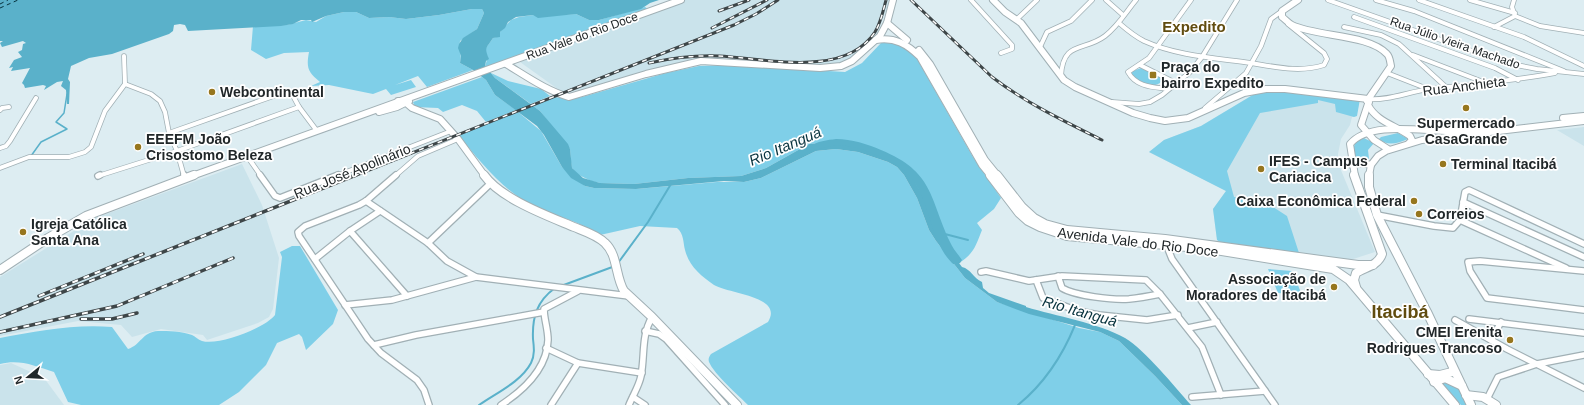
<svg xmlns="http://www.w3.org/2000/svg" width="1584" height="405" font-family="Helvetica,sans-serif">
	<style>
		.built { fill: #cae3eb }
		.green { fill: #7fcfe8 }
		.water { fill: #5ab1ca }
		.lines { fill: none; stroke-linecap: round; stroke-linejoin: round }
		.stream-far1 { stroke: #5ab1ca; stroke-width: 1.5 }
		.stream { stroke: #5ab1ca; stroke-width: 2 }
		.river { fill: #5ab1ca; fill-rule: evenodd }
		.ferry { stroke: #08333e; stroke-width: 1; stroke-dasharray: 4 3.5; stroke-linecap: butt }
		.street-far1-casing { stroke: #a1b0b5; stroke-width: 5.5 }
		.street-casing { stroke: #a1b0b5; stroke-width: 8 }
		.secondary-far1-casing { stroke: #a1b0b5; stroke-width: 8 }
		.secondary-casing { stroke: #a1b0b5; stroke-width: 10 }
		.street-far1 { stroke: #fff; stroke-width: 4 }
		.street { stroke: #fff; stroke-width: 5.5 }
		.secondary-far1 { stroke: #fff; stroke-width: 6 }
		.secondary { stroke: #fff; stroke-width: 8 }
		.rail-far1-casing { stroke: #3e4648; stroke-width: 3 }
		.rail-casing { stroke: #3e4648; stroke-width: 3.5 }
		.rail-far1 { stroke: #fff; stroke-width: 1.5; stroke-dasharray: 5; stroke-linecap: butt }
		.rail { stroke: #fff; stroke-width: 2; stroke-dasharray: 6; stroke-linecap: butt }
		.poi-dot { fill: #96761e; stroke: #fff; stroke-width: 1.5 }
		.labels { text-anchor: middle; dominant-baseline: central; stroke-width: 3.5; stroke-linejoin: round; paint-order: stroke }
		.far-street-label { font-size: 12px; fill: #212729; stroke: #fff }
		.poi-label { font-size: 14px; font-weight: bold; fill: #212729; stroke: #fff; text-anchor: start }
		.street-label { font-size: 14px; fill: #212729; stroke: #fff }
		.far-district-label { font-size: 15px; font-weight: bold; fill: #614c0f; stroke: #fff }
		.water-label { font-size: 15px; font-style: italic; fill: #08333e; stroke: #fff }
		.district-label { font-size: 18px; font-weight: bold; fill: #614c0f; stroke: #fff }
	</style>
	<rect width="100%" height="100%" fill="#ddedf2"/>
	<g class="built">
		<path d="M685 0H890L877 35 850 59 843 63 829 65 722 58 701 59 668 66 568 93 562 92 520 62 523 59Z"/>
		<path d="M1256 93 1360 99 1356 116 1352 117 1350 125 1341 139 1338 154V163L1375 252 1350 260 1220 242 1217 240 1213 209 1226 191 1149 152 1164 140 1201 126Z"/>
		<path d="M1584 127V146L1557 130Z"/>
		<path d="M242 164 262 205 279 258 273 309 269 317 258 323 207 340 203 335 161 329 132 337 121 325 78 321 0 336V277L93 219Z"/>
		<path d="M11 363 44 378 64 405H0V365Z"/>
	</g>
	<g class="green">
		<path d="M645 7 648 9 487 67 485 66 488 57 486 54V48L493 38 500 36V32L511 20 519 17 533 15 545 17 554 15 576 14 589 20H599Z"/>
		<path d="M472 9H482L484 13 477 29 460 41C459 49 462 55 460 63L473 70 427 87 418 76 395 85 411 80 416 87 391 95 386 89 373 94 329 85 311 86 320 82C308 72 306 68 309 52L284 53 266 59 251 50 253 26 287 25 306 20 316 22 326 16 344 12H356L369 18 389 17 406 19 439 15Z"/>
		<path d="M892 41 909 50 916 57 973 157 1001 198 994 209 977 223 982 230C976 245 974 254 959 263L943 242 938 223 892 157 864 146 833 142 809 144 766 168 741 176 688 178 634 184 600 183 591 181 577 174 572 168 571 162 570 149 540 111 533 106 554 97 568 99 582 97 666 73 699 66 731 65 845 72 862 63 881 43Z"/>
		<path d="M1141 68 1160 77 1162 81C1153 91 1139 81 1130 75L1133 71Z"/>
		<path d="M491 73 508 81 541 89 550 96 531 104 495 78Z"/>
		<path d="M482 77 486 80 495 95 516 110 486 122 477 111 462 105 443 112 438 108 415 107 413 102Z"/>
		<path d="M1270 90 1360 99 1357 116 1354 117 1336 112 1335 104 1318 100V103L1260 113 1227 171 1234 197 1262 200 1287 216 1299 253 1220 242 1217 240 1213 209 1226 191 1149 152 1164 140 1201 126 1256 93Z"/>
		<path d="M518 112 541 131 562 167 585 186 594 188 636 189 717 182H744L761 178 816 151 836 149 858 152 888 162 897 167 904 175 917 198 929 230 936 241 965 278 997 302 1079 328 1100 332 1119 341 1155 376 1182 405H748C738 395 714 374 709 362 708 359 709 357 711 354L768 322C784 296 729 294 714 285 701 276 689 266 685 250 683 242 684 234 677 228L640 226 600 235C579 221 555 216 533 206 501 189 481 162 458 135Z"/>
		<path d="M1398 133 1408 139C1398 143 1388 147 1379 139L1381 137Z"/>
		<path d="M1364 138 1374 143 1368 150 1369 159 1354 158C1353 146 1353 142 1364 138Z"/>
		<path d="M292 246H300L338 310 333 324 306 350 302 337 299 334 277 343 266 365 239 392 219 405H81L68 402 54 372C35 366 20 359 0 364V338C37 331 74 324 112 327L128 349C141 345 142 332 158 331 169 331 181 331 192 335 195 336 198 340 202 341 219 346 265 328 275 315L282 257 280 252Z"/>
		<path d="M1268 269 1292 271 1302 295 1278 293Z"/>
		<path d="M1443 381 1459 388 1468 405H1461L1444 388 1441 384Z"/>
	</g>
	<path class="water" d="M0 0H659L650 3 641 9 599 20H589L576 14 538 18 533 15 516 17 508 22 505 28 500 32V37L493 38C486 49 484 47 489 59L486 61 485 66 495 78 540 111 568 144 570 149 572 168 583 178 600 183 634 184 688 178 741 176 766 168 809 144 833 142 863 146 892 157 911 175 938 223 943 242 962 267C971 269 973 278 982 282L983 288 989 293 1026 306V307C1056 316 1098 323 1125 338 1145 350 1175 387 1191 405H1182L1155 376 1119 341 1100 332 1029 314 997 302 965 278 936 241 929 230 917 198 904 175 897 167 888 162 858 152 836 149 816 151 761 178 744 182 724 181 636 189 594 188 585 186 571 178 562 167 544 135 537 126 495 95 486 80 473 70 460 63 461 56 458 48 459 44 463 38 477 29 484 13 482 9H472L439 15 406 19 389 17 369 18 356 12H344L326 16 312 22 311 20H301L293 24 281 26 188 31 185 25 180 24 174 25 173 31 169 34 112 54 89 58 71 66 68 79 70 82 69 104H67L66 90 61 86 63 81 57 82 44 90 46 86 43 85 25 88 24 85 22 83 30 68 11 71 13 67 9 68 14 60 22 57 18 52 22 50 23 44 26 43 23 41 2 47 0 43 3 41H0Z"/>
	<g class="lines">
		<path class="stream-far1" d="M31 156 41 142 67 129 56 122 64 113 67 94"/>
		<g class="stream">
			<path d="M941 233 968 240"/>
			<path d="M618 263 648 222 671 184"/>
			<path d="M561 286 615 266"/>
			<path d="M479 405C496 393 521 382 531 363 535 355 534 347 533 339 532 317 537 301 555 288"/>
			<path d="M1018 405C1045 383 1062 357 1075 325"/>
		</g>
		<path class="river" d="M836 139C852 139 867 144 881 150 934 172 929 197 950 242 953 249 958 254 962 260L960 263C957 264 954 265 952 263 949 260 946 256 944 253 929 229 928 197 909 175 894 160 858 145 837 145 829 146 823 148 816 150L811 147C816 141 828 140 836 139Z"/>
		<g class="ferry">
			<path d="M0 4 8 0"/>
			<path d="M0 8 18 0"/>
		</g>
		<g class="street-far1-casing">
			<g id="street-far1">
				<path d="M971 0 1012 45V49L1001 53"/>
				<path d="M1106 0 1123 15"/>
				<path d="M1328 0 1506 63 1537 69 1584 74"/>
				<path d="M1376 0 1414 11 1564 71"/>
				<path d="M1419 0 1524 37 1584 66"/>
				<path d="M1470 0 1515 13"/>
				<path d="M1515 16 1540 26 1584 33"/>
				<path d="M1354 17 1495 68 1518 80"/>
				<path d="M1017 19 1037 0"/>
				<path d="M1119 23C1127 30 1134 36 1144 41 1177 56 1216 58 1251 63 1276 67 1300 73 1324 65L1327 59 1324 53 1288 24"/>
				<path d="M1344 27 1381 35 1399 44 1446 87"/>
				<path d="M1494 27 1515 16 1512 7 1514 0"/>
				<path d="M1040 47 1047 32 1071 21 1092 0"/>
				<path d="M1413 55 1486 83"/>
				<path d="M1140 65 1176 83"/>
				<path d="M1387 73 1428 89"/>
				<path d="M1061 76C1063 40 1084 52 1105 36 1118 26 1126 12 1136 0"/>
				<path d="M125 84 151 94 160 101 165 112 169 133 177 151 184 176"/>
				<path d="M1168 89C1153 87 1136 87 1128 72L1149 58 1191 0"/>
				<path d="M1368 99C1389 101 1410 91 1431 89 1472 84 1514 81 1555 73"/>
				<path d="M1112 102 1139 104 1150 102 1162 95 1190 72 1202 57 1237 0"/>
				<path d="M1205 108 1246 73 1261 46 1271 19 1282 11"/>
				<path d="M0 110 2 108 9 107"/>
				<path d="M169 133 285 92 292 94 299 107 317 131"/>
				<path d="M0 148 6 146 10 141 36 98"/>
				<path d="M247 156 261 176"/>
				<path d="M0 168 29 157H69L85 152 91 147 105 111 125 84 124 56"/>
				<path d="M98 176 177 151 299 107"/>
				<path d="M336 176 451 131"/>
				<path d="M395 176 418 156 458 139"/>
			</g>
		</g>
		<g class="street-casing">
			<g id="street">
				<path d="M184 175 185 179"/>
				<path d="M260 175 275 196 280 198 338 175"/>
				<path d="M396 175 366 201 359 205 305 226 298 232 299 236 368 339 381 353 417 380 424 390 429 405"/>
				<path d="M98 176 100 175"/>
				<path d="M366 201 428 243 447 261 476 277 629 296"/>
				<path d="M1463 202 1584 257"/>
				<path d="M1377 215 1434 226 1453 228 1460 220 1465 192 1469 190 1584 244"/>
				<path d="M1460 220 1566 268"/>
				<path d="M350 231 407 296"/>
				<path d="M428 243 491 183"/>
				<path d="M1166 244 1172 259 1275 405"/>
				<path d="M315 259 350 231 380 211"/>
				<path d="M1584 271 1480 261 1468 262 1470 271 1487 298 1584 310"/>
				<path d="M981 272 986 271 1029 281 1062 276 1146 280 1160 294 1202 347 1221 395"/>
				<path d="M1058 276 1062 288C1075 296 1113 300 1129 299 1139 298 1150 296 1160 294"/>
				<path d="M1036 280 1043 298 1078 311 1099 315 1147 320 1178 315"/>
				<path d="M345 305 392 300 476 277"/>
				<path d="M1469 319 1584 333"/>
				<path d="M1455 320 1507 349 1584 388"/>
				<path d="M1188 328 1217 322"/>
				<path d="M645 331 659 334 666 339 725 405"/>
				<path d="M1491 340 1501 322"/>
				<path d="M374 345 416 335 544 312"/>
				<path d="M546 348 578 363 642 373"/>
				<path d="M633 397 645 405"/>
				<path d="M1192 397 1265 391"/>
				<path d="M1487 399 1498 377 1537 364 1584 355"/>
				<path d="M501 405C524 390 547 369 548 340 548 329 544 319 544 309L578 291"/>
				<path d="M551 405 578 363"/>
				<path d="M629 405C633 395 639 386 641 376 645 355 641 336 652 317"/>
			</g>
		</g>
		<g class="secondary-far1-casing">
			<g id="secondary-far1">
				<path d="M993 0 1005 12 1021 23 1064 80 1075 87 1133 113 1150 118 1165 121 1188 118 1244 93 1266 89H1285L1368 99"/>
				<path d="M1298 0 1282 11V17C1285 19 1288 23 1292 25 1317 37 1369 34 1387 54 1390 57 1390 62 1391 66L1367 101 1369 102 1368 105C1377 122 1395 125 1410 136L1412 140 1409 143"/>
				<path d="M887 23 907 40"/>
				<path d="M876 40C895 37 907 44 920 57L982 165 991 176"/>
				<path d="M919 50 930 64 985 160 998 176"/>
				<path d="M506 64C526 76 547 91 569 97L646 74 701 61 820 68 841 66 852 61 880 36 887 23 893 0"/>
				<path d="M398 101 405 102 412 108 440 119 458 139 485 176"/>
				<path d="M1368 104 1361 125 1374 140 1388 149"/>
				<path d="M379 112 397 107 409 101"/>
				<path d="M1563 118 1584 116"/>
				<path d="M1352 165 1362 163 1371 165"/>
				<path d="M192 176 681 0"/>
				<path d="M1355 176 1350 144C1370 120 1425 132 1453 131 1468 130 1484 128 1499 126"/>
				<path d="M1369 176 1371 165 1378 156 1386 151 1422 140 1584 121"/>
			</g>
		</g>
		<g class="secondary-casing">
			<g id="secondary">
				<path d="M484 175C501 199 548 216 574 227 584 231 597 235 605 243 618 255 615 276 624 291L652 317 737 405"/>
				<path d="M990 175 1019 213 1028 221 1040 227 1067 236 1209 249 1333 269 1349 280 1455 405"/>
				<path d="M997 175 1022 207 1034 218 1045 224 1067 230 1165 239 1358 265H1373"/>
				<path d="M1354 175 1382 254C1378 266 1365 267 1356 273L1354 280 1356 287"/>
				<path d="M1369 175V187L1377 215 1427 312 1471 405"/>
				<path d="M0 270 48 238 86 216 194 175"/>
				<path d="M1428 374 1440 375 1452 372 1453 369"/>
				<path d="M1434 382 1445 378 1462 386"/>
				<path d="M1466 395 1483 397 1496 405"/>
			</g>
		</g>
		<use href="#street-far1" class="street-far1"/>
		<use href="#street" class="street"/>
		<use href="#secondary-far1" class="secondary-far1"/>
		<use href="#secondary" class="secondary"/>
		<g class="rail-far1-casing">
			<g id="rail-far1">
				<path d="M911 0 992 77C1026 103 1064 121 1102 140"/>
				<path d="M719 11 749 0"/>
				<path d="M712 28 767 0"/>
				<path d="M649 63C672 58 695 55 719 56 765 58 844 79 875 32 881 22 883 11 886 0"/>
				<path d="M354 176 734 25 756 14 778 0"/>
			</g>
		</g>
		<g class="rail-casing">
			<g id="rail">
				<path d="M39 296 143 254"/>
				<path d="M0 317 356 175"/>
				<path d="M81 319H112L137 313"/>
				<path d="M0 332 117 306 233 258"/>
			</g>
		</g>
		<use href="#rail-far1" class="rail-far1"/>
		<use href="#rail" class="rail"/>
	</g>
	<g class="poi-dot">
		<rect x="1149" y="71" width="8" height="8" rx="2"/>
		<circle cx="212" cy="92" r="4"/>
		<circle cx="1466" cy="108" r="4"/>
		<circle cx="138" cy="147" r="4"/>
		<circle cx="1443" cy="164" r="4"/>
		<circle cx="1261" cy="169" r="4"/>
		<circle cx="1414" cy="201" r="4"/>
		<circle cx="1419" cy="214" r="4"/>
		<circle cx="23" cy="232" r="4"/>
		<circle cx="1334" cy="287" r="4"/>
		<circle cx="1510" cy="340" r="4"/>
	</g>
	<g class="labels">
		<g class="far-street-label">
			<text transform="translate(582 36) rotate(-20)">Rua Vale do Rio Doce</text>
			<text transform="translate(1455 43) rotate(19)">Rua Júlio Vieira Machado</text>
		</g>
		<g class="poi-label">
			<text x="1161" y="67">Praça do<tspan x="1161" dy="16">bairro Expedito</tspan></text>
			<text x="220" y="92">Webcontinental</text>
			<text x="1466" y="123" text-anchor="middle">Supermercado<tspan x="1466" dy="16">CasaGrande</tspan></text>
			<text x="146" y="139">EEEFM João<tspan x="146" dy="16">Crisostomo Beleza</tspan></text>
			<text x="1269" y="161">IFES - Campus<tspan x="1269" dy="16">Cariacica</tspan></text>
			<text x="1451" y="164">Terminal Itacibá</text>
			<text x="1406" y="201" text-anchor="end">Caixa Econômica Federal</text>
			<text x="1427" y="214">Correios</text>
			<text x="31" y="224">Igreja Católica<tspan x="31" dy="16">Santa Ana</tspan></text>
			<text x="1326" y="279" text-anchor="end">Associação de<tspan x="1326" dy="16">Moradores de Itacibá</tspan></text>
			<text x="1502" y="332" text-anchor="end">CMEI Erenita<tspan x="1502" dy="16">Rodrigues Trancoso</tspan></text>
		</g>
		<g class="street-label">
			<text transform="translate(1464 86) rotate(-7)">Rua Anchieta</text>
			<text transform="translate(352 171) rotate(-22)">Rua José Apolinário</text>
			<text transform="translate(1138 242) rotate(7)">Avenida Vale do Rio Doce</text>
		</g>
		<g class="far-district-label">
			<text x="1194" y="26">Expedito</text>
		</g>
		<g class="water-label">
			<text transform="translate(785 146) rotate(-23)">Rio Itanguá</text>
			<text transform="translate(1080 311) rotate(16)">Rio Itanguá</text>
		</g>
		<g class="district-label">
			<text x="1400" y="312">Itacibá</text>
		</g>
	</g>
	<g transform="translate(28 377) rotate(252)" stroke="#ffffff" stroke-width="3" paint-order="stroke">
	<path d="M0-3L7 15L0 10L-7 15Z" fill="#212729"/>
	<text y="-6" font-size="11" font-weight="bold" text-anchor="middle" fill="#212729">N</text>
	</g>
</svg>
